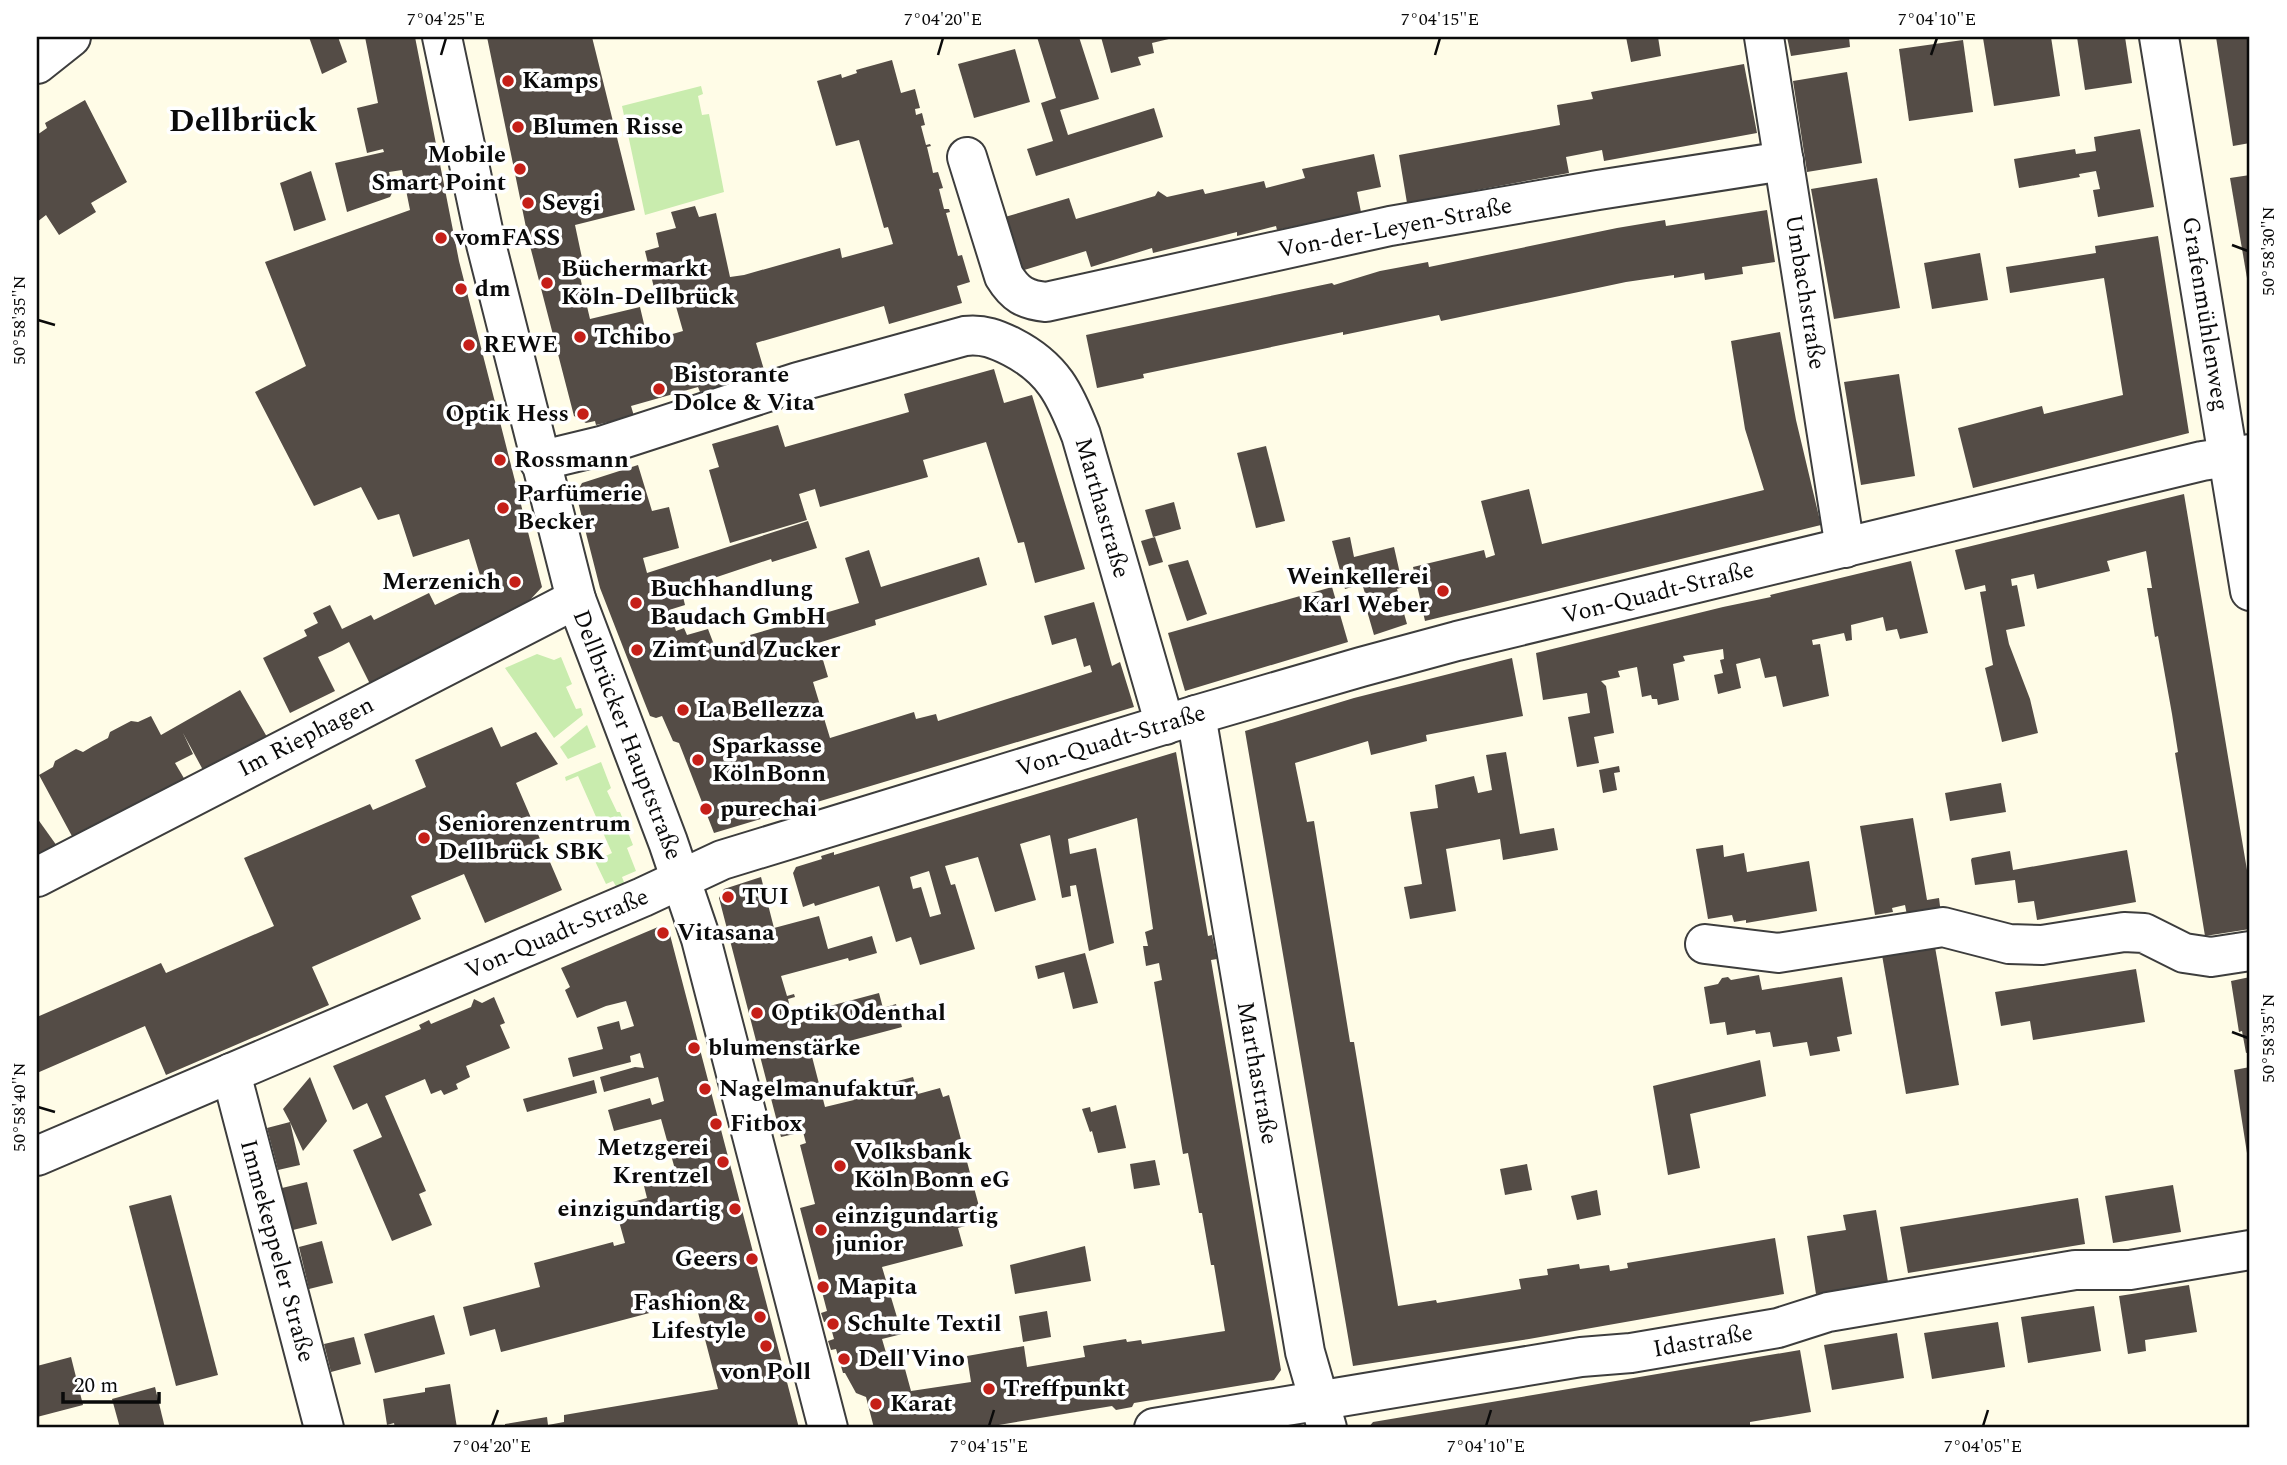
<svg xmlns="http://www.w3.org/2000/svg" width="2287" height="1465" font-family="Spectral,serif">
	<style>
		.green { fill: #c9ecae }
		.building { fill: #544c46; fill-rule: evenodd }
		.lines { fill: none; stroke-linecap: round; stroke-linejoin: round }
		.minor-casing { stroke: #3d3d3d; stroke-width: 42 }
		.minor { stroke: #fff; stroke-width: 38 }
		.ticks { fill: none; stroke: #0a0a0a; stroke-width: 2.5 }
		.poi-dot { fill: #c51f18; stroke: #fff; stroke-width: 2.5 }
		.labels { text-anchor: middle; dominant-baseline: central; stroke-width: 7; stroke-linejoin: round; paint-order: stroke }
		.poi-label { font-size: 24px; font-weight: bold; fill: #0a0a0a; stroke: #fff; text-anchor: start }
		.street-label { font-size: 24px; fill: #0a0a0a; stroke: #fff }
		.district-label { font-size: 32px; font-weight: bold; fill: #0a0a0a; stroke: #fff }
		.neatline { fill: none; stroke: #0a0a0a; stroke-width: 2.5 }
		.ticks-label { font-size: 18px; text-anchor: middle; fill: #0a0a0a }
	</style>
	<rect width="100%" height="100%" fill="#fffce7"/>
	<g class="green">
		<path d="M701 86 703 94 698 96 702 115 709 114 724 192 645 215 622 106Z"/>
		<path d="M537 654 554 660 561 657 572 684 566 687 576 709 581 708 583 715 554 738 505 668Z"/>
		<path d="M587 725 596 747 568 759 560 747Z"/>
		<path d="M601 762 611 788 607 791 617 812H620L633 845 627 848 636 871 622 877 625 885 617 888 613 881 606 884 595 861 612 853 578 776 566 781 565 777Z"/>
	</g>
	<g class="building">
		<path d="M309 37H338L347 62 322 74Z"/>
		<path d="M365 37H415L459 261 542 587 529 601 454 641 374 692 349 642 332 651 318 657 335 691 290 713 263 658 307 636 304 630 318 623 313 613 330 605 342 629 371 615 374 620 429 593 435 605 482 582 469 539 413 557 399 514 378 520 361 487 314 506 255 392 306 366 265 262 410 210 402 170 389 172 393 191 390 197 347 212 335 163 384 152 383 149 367 153 357 108 378 103Z"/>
		<path d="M487 37H592L635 210 575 225 582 258 576 260 590 319 640 307 648 341 683 331 673 296 657 300 645 251 659 247 656 233 676 228 671 212 695 206 699 217 716 213 730 277 744 275 840 248 842 258 893 244 888 227 884 228 859 140 836 146 817 81 841 74 842 78 857 73 856 70 892 60 901 93 915 89 920 108 915 109 916 115 922 113 925 125 921 126 926 145 930 144 931 146 927 147 932 168 933 173 938 172 943 188 939 189 944 209H949L950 212 946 213 958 256 962 255 970 282 957 286 962 303 889 324 884 306 759 342 756 343 765 373 700 392 698 387 631 406 634 416 596 425 595 421 586 423 574 416 529 242Z"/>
		<path d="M1037 37H1079L1099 99 1060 110 1068 135 1154 108 1163 137 1036 176 1027 149 1053 141 1041 103 1056 98Z"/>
		<path d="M1101 37H1173V38L1152 43 1154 53 1138 57 1141 65 1111 73Z"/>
		<path d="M1626 37H1658L1661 56 1631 62Z"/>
		<path d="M1787 37H1849L1850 47 1791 56Z"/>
		<path d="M2051 37 2060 96 1994 106 1983 38Z"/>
		<path d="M2077 37H2125L2132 83 2085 90Z"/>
		<path d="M2216 37H2250V143L2233 146Z"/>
		<path d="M1963 40 1973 112 1909 121 1899 49Z"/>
		<path d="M1015 49 1030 102 974 118 958 64Z"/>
		<path d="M1744 64 1757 133 1604 161 1602 150 1566 157 1569 173 1407 203 1399 155 1560 125 1557 105 1593 99 1591 92Z"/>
		<path d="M1847 72 1862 163 1807 172 1793 81Z"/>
		<path d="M85 100 127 182 91 203 96 212 59 235 46 215 37 222V135L47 128 45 123Z"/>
		<path d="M2140 129 2154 207 2098 217 2093 190 2100 189 2096 171 2079 174 2080 177 2019 188 2014 159 2075 149 2076 154 2096 151 2094 137Z"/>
		<path d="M1374 154 1381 187 1357 192 1361 212 1277 230 1276 226 1237 236V232L1153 253 1152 248 1091 267 1086 251 1021 271 1005 217 1069 198 1076 219 1155 196 1158 191 1167 197 1203 189 1205 194 1264 181 1266 188 1305 178 1302 169Z"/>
		<path d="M311 171 326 220 294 231 280 183Z"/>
		<path d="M2250 175V289L2249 290 2230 178Z"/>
		<path d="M1877 178 1900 308 1834 319 1811 189Z"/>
		<path d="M1767 210 1775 262 1742 267 1743 274 1705 280 1704 273 1674 278V275L1626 282 1441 321 1439 315 1343 335V332L1143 374 1144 378 1097 388 1086 335 1332 283 1334 285 1380 271 1428 262 1429 267 1617 228 1665 220 1666 226Z"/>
		<path d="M2158 236 2189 433 1973 488 1958 428 2042 406 2044 414 2123 395 2104 278 2010 293 2006 267 2096 253 2095 246Z"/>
		<path d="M1980 253 1988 300 1932 309 1924 263Z"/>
		<path d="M1780 332 1796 420 1821 525 1425 621 1413 567 1484 550 1486 558 1495 555 1481 501 1529 489 1542 544 1764 490 1745 429 1731 341Z"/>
		<path d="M994 369 1004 403 1032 395 1085 569 1035 583 1024 542 1018 543 986 442 923 460 928 477 820 507 815 489 799 494 807 520 730 543 709 470 719 467 712 444 778 425 785 447 909 412 904 394Z"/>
		<path d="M1899 374 1915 476 1861 485 1844 382Z"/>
		<path d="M1266 446 1285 521 1256 528 1237 453Z"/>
		<path d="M638 465 652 511 669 507 679 548 643 558 647 573 808 521 817 548 772 562 771 559 681 589 685 605 669 610 676 631 684 628 687 635 708 629 716 650 752 639 750 635 859 603 845 558 869 550 881 587 979 557 987 585 875 620 876 625 818 643 828 677 813 682 830 738 914 712 916 719 936 714 938 721 1092 672 1090 665 1084 667 1076 638 1052 645 1044 616 1094 602 1112 666 1120 662 1134 707 714 833 679 743 673 741 662 716 656 718 650 716 644 701 600 588 576 494 582 483Z"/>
		<path d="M2184 494 2250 888V929L2205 936 2175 753 2178 752 2172 714 2158 636 2155 637 2147 588H2152L2146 551 2107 561 2110 571 2037 589 2034 574 2011 579 2012 586 2017 585 2025 626 2006 630 2009 644 2030 699 2038 733 2002 742 1985 668 1993 665 1980 592 1986 591 1985 585 1965 590 1955 550Z"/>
		<path d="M1174 502 1181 529 1153 537 1145 510Z"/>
		<path d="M1155 537 1163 562 1149 566 1141 541Z"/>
		<path d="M1350 537 1354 557 1394 547 1403 587 1397 589 1407 624 1374 635 1363 597 1366 596 1362 584 1345 589 1332 541Z"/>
		<path d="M1188 560 1207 614 1187 621 1168 565Z"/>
		<path d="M1911 561 1928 633 1900 639 1897 629 1886 631 1883 617 1851 625 1852 640 1846 641 1844 633 1812 640 1813 645 1820 644 1829 696 1783 707 1776 676 1765 678 1760 658 1736 664 1741 688 1718 694 1714 675 1723 673 1720 660 1724 659 1723 649 1683 656 1685 661 1673 664 1679 700 1658 705 1657 699H1652L1651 695 1642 697 1637 667 1618 671 1620 677 1601 681 1606 686 1614 733 1594 737 1599 763 1577 767 1568 717 1590 713 1587 693 1543 700 1536 653 1723 607 1771 597 1770 595Z"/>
		<path d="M1332 587 1348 642 1185 691 1168 633Z"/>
		<path d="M1512 658 1523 716 1426 735 1427 741 1371 755 1368 741 1295 763 1307 822 1314 821 1350 1042H1354L1398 1306 1436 1300 1437 1303 1521 1289 1519 1279 1548 1275 1547 1269 1579 1264 1580 1269 1609 1265 1610 1271 1628 1268 1627 1263 1775 1238 1784 1294 1529 1339 1353 1366 1245 731 1354 698Z"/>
		<path d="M240 690 267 737 203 770 183 733 193 754 175 763 185 780 73 838 39 775 53 767 55 761 76 749 83 752 93 746 108 738 110 732 131 721 138 722 151 716 161 735Z"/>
		<path d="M492 727 501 747 536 732 558 764 516 783 562 890 485 923 464 874 411 896 421 919 312 967 329 1005 166 1075 145 1026 37 1073V1017L161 963 166 973 274 926 244 858 370 804 373 810 426 787 415 760Z"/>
		<path d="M1176 752 1208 936 1212 935 1217 959 1211 960 1281 1370 1274 1380 1134 1403 1132 1407 1116 1410 1112 1406 981 1428H874L866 1397 856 1393 845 1373H843L836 1349 831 1350 828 1341 834 1339 829 1321 824 1322 821 1313 827 1311 800 1208 815 1204 800 1145 806 1143 803 1132 781 1137 719 898 724 889 761 877 774 928 819 916 828 949 872 936 877 953 849 961 848 958 781 976 787 996 794 994 795 997 788 999 792 1016 879 993 883 1008 896 1004 902 1027 838 1044 836 1038 809 1045 825 1107 854 1100 852 1093 913 1077 918 1094 940 1088 943 1097 949 1095 983 1221 958 1228 963 1246 882 1267 902 1334 882 1339 887 1356 896 1354 897 1359 902 1358 911 1391 971 1382 967 1356 1024 1346 1027 1367 1085 1357 1083 1346 1126 1339 1127 1342 1141 1340 1142 1344 1225 1331 1214 1265H1211L1202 1213H1199L1188 1153 1183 1154 1154 982 1162 980 1159 963 1146 966 1143 946H1148L1145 932 1153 929 1137 818 1068 839 1070 854 1096 848 1103 886 1114 943 1089 951 1076 885 1070 886 1071 896 1062 898 1050 835 1020 844 1036 900 995 912 978 857 945 866 951 885 955 884 975 949 920 965 911 937 896 942 879 886 815 906 814 903 803 907 793 873 796 867 822 859 821 856 834 852V855ZM929 871 941 914 930 917 921 887 913 889 910 877Z"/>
		<path d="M1506 752 1520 834 1554 828 1558 850 1503 860 1500 839 1446 849 1456 911 1410 919 1404 887 1422 884 1410 812 1438 808 1435 785 1474 776 1478 793 1492 790 1486 755Z"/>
		<path d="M1619 766 1620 772 1614 773 1617 790 1603 793 1599 770Z"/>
		<path d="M2001 783 2006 812 1950 821 1945 793Z"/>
		<path d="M37 818 57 846 37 857Z"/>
		<path d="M1913 818 1927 900 1939 898 1941 914 1908 920 1905 905 1892 908 1893 912 1875 915 1860 826Z"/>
		<path d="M1723 845 1724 857 1744 853 1747 872 1809 861 1817 911 1746 923V920L1734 922 1732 915 1708 919 1696 849Z"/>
		<path d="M2127 850 2136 902 2037 920 2034 901 2018 903 2015 880 1975 885 1971 860 1972 858 2010 851 2013 870Z"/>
		<path d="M658 927 669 931 799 1428H505V1424L547 1417 548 1425 564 1422V1415L718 1389 695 1301 501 1352 495 1329 470 1336 463 1307 540 1287 534 1263 613 1242 614 1246 625 1243 615 1207 647 1198 643 1182 676 1173 661 1119 614 1131 608 1110 650 1098 652 1105 664 1101 658 1077 604 1092 600 1077 635 1067 644 1068 640 1053 630 1056 631 1062 573 1077 568 1058 603 1049 597 1027 619 1021 621 1030 634 1026 626 1001 606 1006 577 1018 565 990 570 987 561 968Z"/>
		<path d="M1935 947 1959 1085 1906 1094 1882 955Z"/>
		<path d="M1085 953 1098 1003 1073 1009 1064 972 1038 979 1035 966Z"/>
		<path d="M2136 969 2145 1022 2033 1040 2030 1021 2001 1026 1995 992Z"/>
		<path d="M1759 975 1762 990 1842 977 1852 1034 1837 1037 1840 1051 1810 1056 1807 1042 1773 1047 1770 1032 1756 1034 1755 1030 1727 1035 1725 1022 1710 1024 1704 987 1718 984 1722 978 1728 977 1731 980Z"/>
		<path d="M2250 977V1052L2246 1053 2242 1031 2239 1032 2231 981Z"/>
		<path d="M494 997 505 1023 500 1025 510 1048 466 1066 470 1077 456 1084 458 1089 444 1095 441 1090 431 1094 425 1079 385 1096 426 1191 419 1194 432 1225 392 1241 353 1150 382 1137 367 1103 353 1110 333 1066 421 1029 419 1025 429 1020 431 1024 471 1007 474 999 482 1003Z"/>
		<path d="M1760 1060 1766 1096 1690 1114 1700 1168 1668 1175 1653 1086Z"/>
		<path d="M2250 1067V1166H2249L2234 1070Z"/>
		<path d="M310 1077 327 1121 303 1151 290 1122 300 1165 278 1170 267 1128 290 1122 283 1109Z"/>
		<path d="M594 1080 597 1093 527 1112 523 1099Z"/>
		<path d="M1116 1105 1126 1148 1098 1153 1092 1131 1090 1132 1082 1109 1090 1107 1091 1112Z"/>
		<path d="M1155 1160 1160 1185 1134 1189 1130 1164Z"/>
		<path d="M1527 1164 1532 1190 1505 1195 1500 1169Z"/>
		<path d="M307 1182 317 1224 293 1230 282 1188Z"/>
		<path d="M2173 1185 2181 1232 2113 1243 2105 1196Z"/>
		<path d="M1597 1190 1601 1215 1577 1220 1571 1196Z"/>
		<path d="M171 1195 218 1375 176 1386 129 1206Z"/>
		<path d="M2078 1198 2085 1244 1908 1273 1900 1227Z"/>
		<path d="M1876 1210 1888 1282 1816 1294 1807 1236 1846 1230 1843 1215Z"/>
		<path d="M322 1241 333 1283 309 1289 299 1247Z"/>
		<path d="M1085 1246 1091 1281 1015 1294 1010 1265Z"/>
		<path d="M2189 1285 2197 1332 2145 1340 2146 1351 2128 1354 2119 1296Z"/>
		<path d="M2094 1306 2101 1351 2028 1363 2021 1317Z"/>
		<path d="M1047 1311 1051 1337 1023 1342 1019 1316Z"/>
		<path d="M434 1315 445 1354 375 1373 364 1334Z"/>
		<path d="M1998 1322 2005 1367 1932 1379 1924 1333Z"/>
		<path d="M1897 1333 1904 1378 1832 1390 1824 1345Z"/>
		<path d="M354 1337 361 1364 331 1372 324 1344Z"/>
		<path d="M1800 1350 1811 1412 1750 1422V1428H1368L1373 1422Z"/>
		<path d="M71 1357 83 1405 37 1417V1366Z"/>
		<path d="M450 1384 457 1428H395L394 1423 387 1425 383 1399 425 1392V1388Z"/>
		<path d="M155 1387 165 1428H120L112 1399Z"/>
	</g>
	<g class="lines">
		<g class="minor-casing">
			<g id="minor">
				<path d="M442 37 486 244 576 599 668 842 701 939 828 1428"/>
				<path d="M1764 37 1845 548"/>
				<path d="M2159 37 2250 591"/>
				<path d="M37 64 71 37"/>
				<path d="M967 157 1004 276C1015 294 1025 300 1046 302L1390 226 1598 190 1784 161"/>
				<path d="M539 461 601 446 798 382 965 336C984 334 996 339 1012 347 1053 368 1065 394 1081 435L1165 725"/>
				<path d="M1196 715 1305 1352 1327 1428"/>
				<path d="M37 877 576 599"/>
				<path d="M1705 944 1778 953 1943 927 2009 944 2042 945 2124 932 2144 933 2184 953 2211 957 2250 951"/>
				<path d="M231 1073 324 1428"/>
				<path d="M37 1156 643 897 722 860 1196 715 1361 667 1457 641 2202 461 2250 454"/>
				<path d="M1154 1428 1581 1357 1631 1353 1778 1328 1828 1312 2075 1270H2130L2250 1250"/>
			</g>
		</g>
		<use href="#minor" class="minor"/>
	</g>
	<path class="ticks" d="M441 55 446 38M938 55 943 38M1435 55 1440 38M1931 55 1937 38M2232 245 2248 251M38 320 55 325M2232 1032 2248 1038M38 1107 55 1112M492 1426 498 1410M989 1426 994 1410M1486 1426 1491 1410M1983 1426 1988 1410"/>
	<g class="poi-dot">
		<circle cx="508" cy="81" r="7"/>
		<circle cx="518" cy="127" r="7"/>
		<circle cx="520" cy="169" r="7"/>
		<circle cx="528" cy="203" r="7"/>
		<circle cx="441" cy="238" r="7"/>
		<circle cx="547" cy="283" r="7"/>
		<circle cx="461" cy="289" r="7"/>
		<circle cx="580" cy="337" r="7"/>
		<circle cx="469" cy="345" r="7"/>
		<circle cx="659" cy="389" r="7"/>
		<circle cx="583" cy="414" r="7"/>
		<circle cx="500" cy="460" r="7"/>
		<circle cx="503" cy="508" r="7"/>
		<circle cx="515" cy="582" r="7"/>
		<circle cx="1443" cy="591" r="7"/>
		<circle cx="636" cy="603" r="7"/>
		<circle cx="637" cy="650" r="7"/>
		<circle cx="683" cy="710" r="7"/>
		<circle cx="698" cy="760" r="7"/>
		<circle cx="706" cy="809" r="7"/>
		<circle cx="424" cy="838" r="7"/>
		<circle cx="728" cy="897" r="7"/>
		<circle cx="663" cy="933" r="7"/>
		<circle cx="757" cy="1013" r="7"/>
		<circle cx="694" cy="1048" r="7"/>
		<circle cx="705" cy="1089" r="7"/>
		<circle cx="716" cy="1124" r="7"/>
		<circle cx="723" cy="1162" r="7"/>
		<circle cx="840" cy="1166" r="7"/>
		<circle cx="735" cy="1209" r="7"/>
		<circle cx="821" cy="1230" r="7"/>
		<circle cx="752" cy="1259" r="7"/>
		<circle cx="823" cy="1287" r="7"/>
		<circle cx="760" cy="1317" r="7"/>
		<circle cx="833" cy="1324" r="7"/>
		<circle cx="766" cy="1346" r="7"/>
		<circle cx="844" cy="1359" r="7"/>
		<circle cx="989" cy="1389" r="7"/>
		<circle cx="876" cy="1404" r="7"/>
	</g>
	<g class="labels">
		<g class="poi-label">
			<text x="522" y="81">Kamps</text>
			<text x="532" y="127">Blumen Risse</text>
			<text x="506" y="155" text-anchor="end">Mobile<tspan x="506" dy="28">Smart Point</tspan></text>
			<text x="542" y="203">Sevgi</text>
			<text x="455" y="238">vomFASS</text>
			<text x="561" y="269">Büchermarkt<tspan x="561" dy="28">Köln-Dellbrück</tspan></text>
			<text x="475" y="289">dm</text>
			<text x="594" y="337">Tchibo</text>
			<text x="483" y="345">REWE</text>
			<text x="673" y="375">Bistorante<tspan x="673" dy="28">Dolce &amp; Vita</tspan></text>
			<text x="569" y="414" text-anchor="end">Optik Hess</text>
			<text x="514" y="460">Rossmann</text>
			<text x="517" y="494">Parfümerie<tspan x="517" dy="28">Becker</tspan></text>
			<text x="1429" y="577" text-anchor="end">Weinkellerei<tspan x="1429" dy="28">Karl Weber</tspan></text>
			<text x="501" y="582" text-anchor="end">Merzenich</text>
			<text x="650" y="589">Buchhandlung<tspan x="650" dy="28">Baudach GmbH</tspan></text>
			<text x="651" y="650">Zimt und Zucker</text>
			<text x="697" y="710">La Bellezza</text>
			<text x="712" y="746">Sparkasse<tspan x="712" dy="28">KölnBonn</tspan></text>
			<text x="720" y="809">purechai</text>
			<text x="438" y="824">Seniorenzentrum<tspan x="438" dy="28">Dellbrück SBK</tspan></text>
			<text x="742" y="897">TUI</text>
			<text x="677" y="933">Vitasana</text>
			<text x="771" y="1013">Optik Odenthal</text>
			<text x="708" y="1048">blumenstärke</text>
			<text x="719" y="1089">Nagelmanufaktur</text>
			<text x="730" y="1124">Fitbox</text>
			<text x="709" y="1148" text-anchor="end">Metzgerei<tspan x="709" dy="28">Krentzel</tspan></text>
			<text x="854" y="1152">Volksbank<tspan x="854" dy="28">Köln Bonn eG</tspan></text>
			<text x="721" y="1209" text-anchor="end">einzigundartig</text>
			<text x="835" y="1216">einzigundartig<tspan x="835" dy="28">junior</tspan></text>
			<text x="738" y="1259" text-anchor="end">Geers</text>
			<text x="837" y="1287">Mapita</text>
			<text x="746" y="1303" text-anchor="end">Fashion &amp;<tspan x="746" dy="28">Lifestyle</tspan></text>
			<text x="847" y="1324">Schulte Textil</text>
			<text x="858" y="1359">Dell'Vino</text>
			<text x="766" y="1372" text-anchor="middle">von Poll</text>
			<text x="1003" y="1389">Treffpunkt</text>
			<text x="890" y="1404">Karat</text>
		</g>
		<g class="street-label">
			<text transform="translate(1395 228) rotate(-11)">Von-der-Leyen-Straße</text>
			<text transform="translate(1805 292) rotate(81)">Umbachstraße</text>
			<text transform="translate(2205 314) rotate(81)">Grafenmühlenweg</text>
			<text transform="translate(1102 508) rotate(74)">Marthastraße</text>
			<text transform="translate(1658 593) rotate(-14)">Von-Quadt-Straße</text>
			<text transform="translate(627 735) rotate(69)">Dellbrücker Hauptstraße</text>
			<text transform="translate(306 737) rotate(-27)">Im Riephagen</text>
			<text transform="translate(1111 741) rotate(-17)">Von-Quadt-Straße</text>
			<text transform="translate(557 934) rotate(-23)">Von-Quadt-Straße</text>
			<text transform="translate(1257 1073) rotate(80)">Marthastraße</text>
			<text transform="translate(277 1251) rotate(75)">Immekeppeler Straße</text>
			<text transform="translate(1703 1341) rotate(-10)">Idastraße</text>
		</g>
		<g class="district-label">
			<text x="243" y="121">Dellbrück</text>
		</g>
	</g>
	<rect width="2287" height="1465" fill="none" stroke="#ffffff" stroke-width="77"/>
	<path d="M63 1392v10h96v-10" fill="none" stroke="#0a0a0a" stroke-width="3.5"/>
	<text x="74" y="1392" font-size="21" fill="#0a0a0a" stroke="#ffffff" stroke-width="5" paint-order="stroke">20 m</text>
	<rect x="38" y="38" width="2210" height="1388" class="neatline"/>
	<g class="ticks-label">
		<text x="446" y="25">7°04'25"E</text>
		<text x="943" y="25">7°04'20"E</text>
		<text x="1440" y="25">7°04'15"E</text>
		<text x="1937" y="25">7°04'10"E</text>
		<text transform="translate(2268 251) rotate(-90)" y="6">50°58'30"N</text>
		<text transform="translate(19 320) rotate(-90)" y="6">50°58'35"N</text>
		<text transform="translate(2268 1038) rotate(-90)" y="6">50°58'35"N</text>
		<text transform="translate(19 1107) rotate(-90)" y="6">50°58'40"N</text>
		<text x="492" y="1452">7°04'20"E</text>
		<text x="989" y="1452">7°04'15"E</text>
		<text x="1486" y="1452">7°04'10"E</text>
		<text x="1983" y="1452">7°04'05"E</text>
	</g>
</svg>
